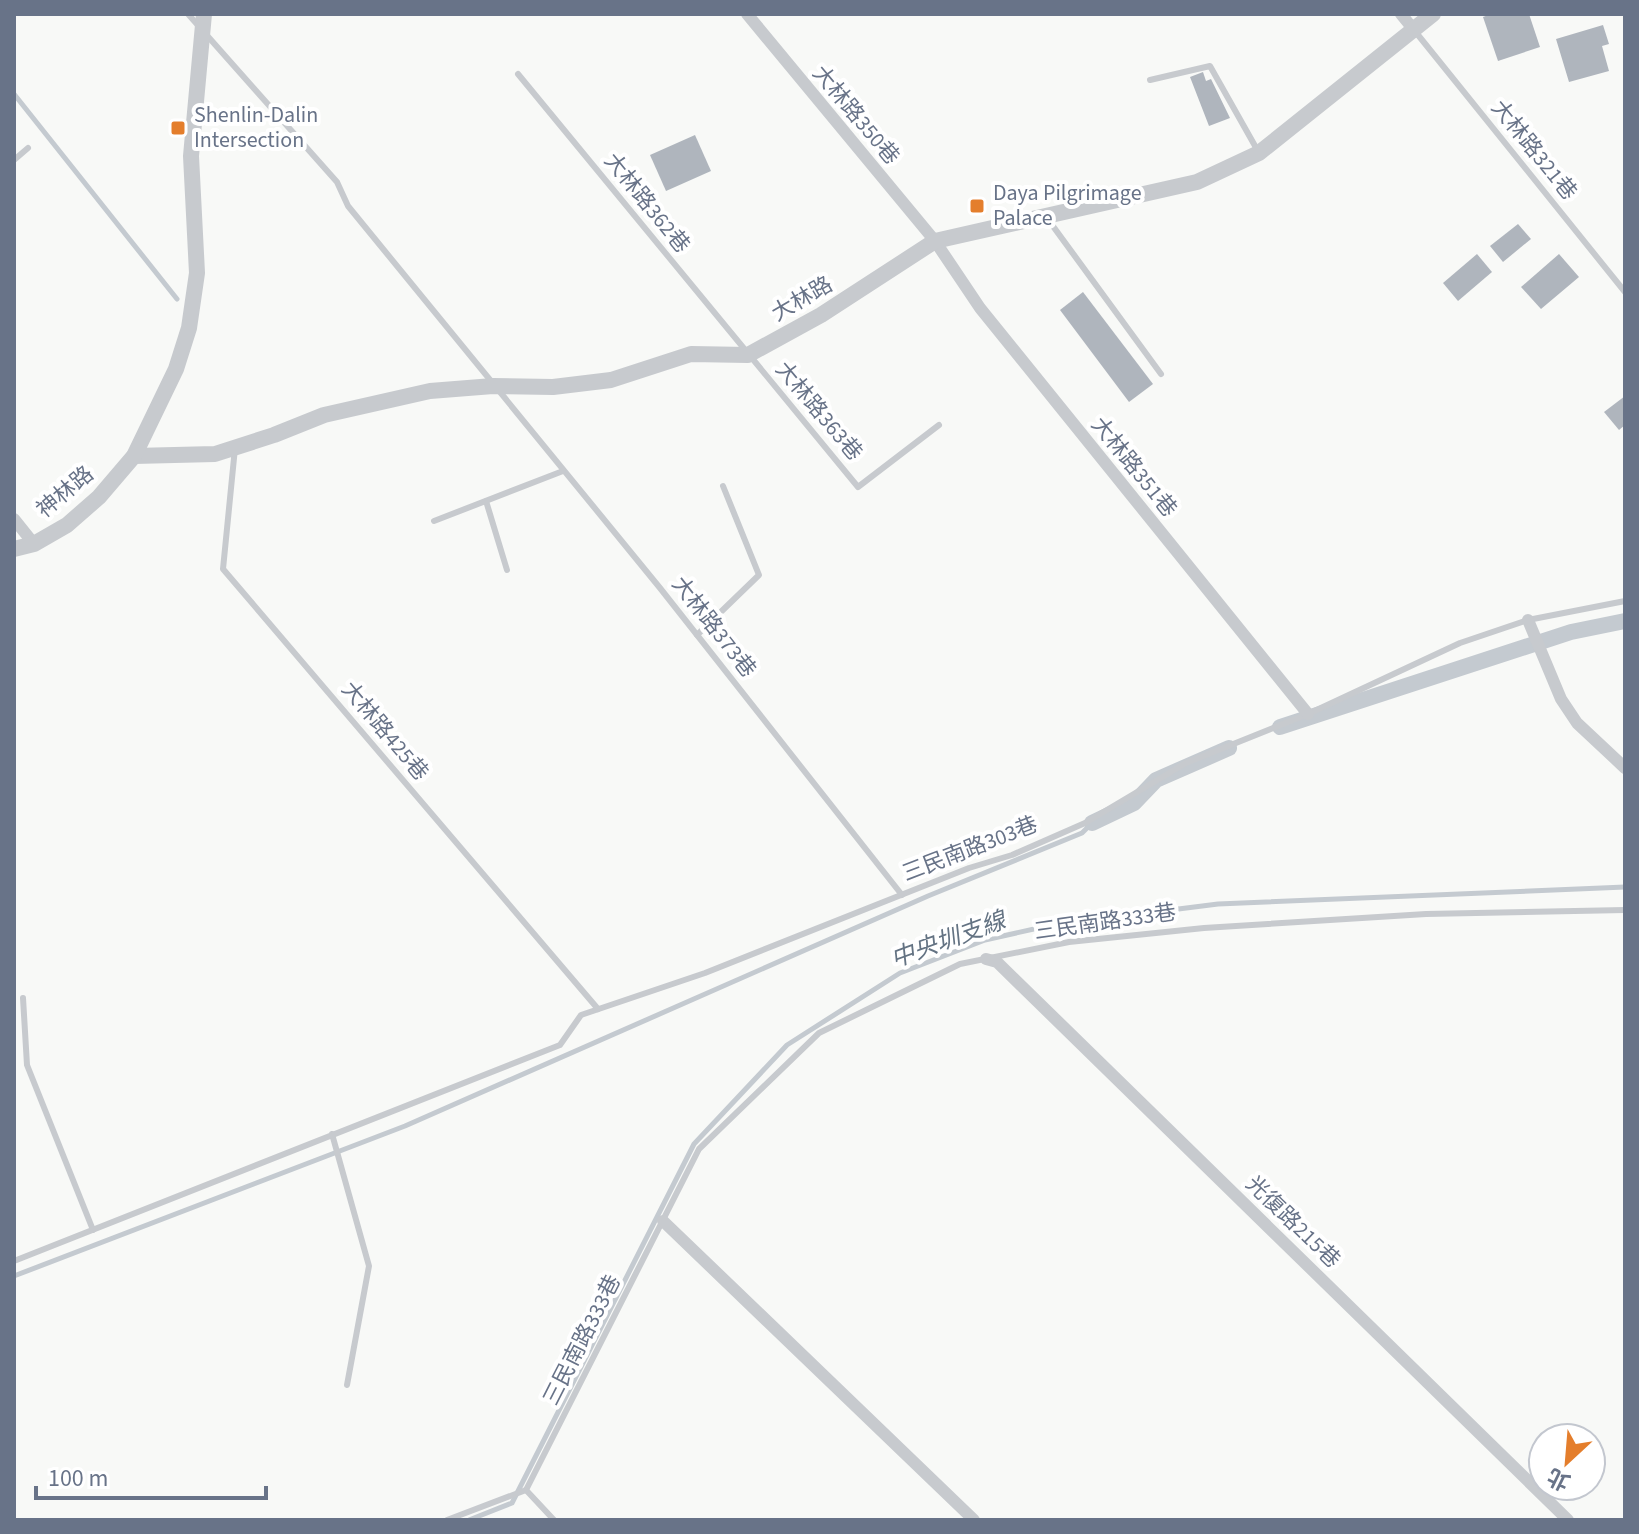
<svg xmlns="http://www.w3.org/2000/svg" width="1639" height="1534" font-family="'Source Sans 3','Noto Sans TC',sans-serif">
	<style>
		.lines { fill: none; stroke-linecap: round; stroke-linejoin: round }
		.stream { stroke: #c4cad0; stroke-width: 5 }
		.canal { stroke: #c4cad0; stroke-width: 16 }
		.building { fill: #afb5bd }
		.service { stroke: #c7cace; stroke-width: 6 }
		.minor { stroke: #c7cace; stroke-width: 12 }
		.tertiary { stroke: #c7cace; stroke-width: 16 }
		.poi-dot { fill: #e47e2c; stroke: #fff; stroke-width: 3 }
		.labels { text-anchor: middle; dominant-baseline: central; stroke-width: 8; stroke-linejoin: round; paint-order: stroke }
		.poi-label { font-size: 22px; fill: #687388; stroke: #fff; text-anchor: start }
		.street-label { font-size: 22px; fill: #687388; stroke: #fff }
		.water-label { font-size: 24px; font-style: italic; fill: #647383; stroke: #fff }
	</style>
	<rect width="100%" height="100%" fill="#f8f9f7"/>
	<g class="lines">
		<g class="stream">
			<path d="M14 94 177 299"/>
			<path d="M14 1276 405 1126 928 896 1082 833 1092 823"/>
			<path d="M469 1520 512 1503 694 1144 787 1045 900 973 985 940 1052 925 1218 904 1625 887"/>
		</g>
		<g class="canal">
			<path d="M1280 727 1571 632 1625 621"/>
			<path d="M1092 823 1134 803 1156 780 1229 748"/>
		</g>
	</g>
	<g class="building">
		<path d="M1491 14H1529L1540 47 1498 61 1483 17Z"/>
		<path d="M1603 25 1609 44 1602 46 1609 71 1569 82 1556 39Z"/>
		<path d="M1203 72 1206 81 1211 79 1230 118 1209 126 1190 77Z"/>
		<path d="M695 135 711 171 666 191 650 155Z"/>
		<path d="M1518 224 1531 239 1503 262 1490 246Z"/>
		<path d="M1477 254 1492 272 1458 301 1443 283Z"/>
		<path d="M1559 254 1579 277 1541 309 1521 287Z"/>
		<path d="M1083 292 1153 384 1129 402 1060 310Z"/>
		<path d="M1625 396V425L1619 430 1604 412Z"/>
	</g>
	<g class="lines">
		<g class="service">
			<path d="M188 14 337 182 348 206 660 588 902 895"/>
			<path d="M1414 30 1625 292"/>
			<path d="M518 74 858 487 939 425"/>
			<path d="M1150 80 1210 66 1259 153"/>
			<path d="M14 160 28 148"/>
			<path d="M1047 218 1161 374"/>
			<path d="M235 448 223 569 598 1009"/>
			<path d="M486 501 507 570"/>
			<path d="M434 521 563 471"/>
			<path d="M697 635 759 575 723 486"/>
			<path d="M23 998 27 1065 93 1230"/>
			<path d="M332 1134 369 1266 347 1385"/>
			<path d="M14 1261 560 1045 581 1015 705 973 969 868 1012 855 1085 823 1186 763 1308 714 1460 643 1528 620 1625 601"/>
			<path d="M526 1490 699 1149 819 1033 960 964 1069 942 1204 928 1426 914 1625 910"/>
			<path d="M526 1490 554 1520"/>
			<path d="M447 1520 526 1490"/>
		</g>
		<g class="minor">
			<path d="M747 14 935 241 980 308 1308 714"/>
			<path d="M1401 14 1414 30"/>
			<path d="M14 519 34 544"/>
			<path d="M1528 620 1561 699 1577 723 1625 768"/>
			<path d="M986 959 997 962 1568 1520"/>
			<path d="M663 1221 974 1520"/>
		</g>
		<g class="tertiary">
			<path d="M134 456 215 454 274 435 324 415 430 391 493 386 553 387 611 380 691 354 748 355 821 315 935 241 1197 182 1259 153 1433 14"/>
			<path d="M14 549 34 544 67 525 99 497 134 456 176 369 189 328 197 273 191 156 204 14"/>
		</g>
	</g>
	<g class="poi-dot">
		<rect x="170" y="120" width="16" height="16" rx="4"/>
		<rect x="969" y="198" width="16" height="16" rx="4"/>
	</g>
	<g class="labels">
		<g class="poi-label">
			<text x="194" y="115">Shenlin-Dalin<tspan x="194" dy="25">Intersection</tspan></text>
			<text x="993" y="193">Daya Pilgrimage<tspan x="993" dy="25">Palace</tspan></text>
		</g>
		<g class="street-label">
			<text transform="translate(856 115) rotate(50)">大林路350巷</text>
			<text transform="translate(1534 150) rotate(51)">大林路321巷</text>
			<text transform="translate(647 203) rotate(51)">大林路362巷</text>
			<text transform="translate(802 299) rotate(-30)">大林路</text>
			<text transform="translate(819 411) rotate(50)">大林路363巷</text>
			<text transform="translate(1134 467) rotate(51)">大林路351巷</text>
			<text transform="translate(65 492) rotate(-40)">神林路</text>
			<text transform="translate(714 627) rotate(52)">大林路373巷</text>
			<text transform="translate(385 731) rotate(50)">大林路425巷</text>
			<text transform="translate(970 849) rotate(-21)">三民南路303巷</text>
			<text transform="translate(1105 922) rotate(-8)">三民南路333巷</text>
			<text transform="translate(1293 1222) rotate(44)">光復路215巷</text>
			<text transform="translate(582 1340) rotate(-63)">三民南路333巷</text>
		</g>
		<g class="water-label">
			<text transform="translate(948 940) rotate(-20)">中央圳支線</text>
		</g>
	</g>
	<rect width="1639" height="1534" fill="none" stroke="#687388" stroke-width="32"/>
	<g transform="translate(1567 1462) rotate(206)"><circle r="38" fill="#ffffff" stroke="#c3c7cf" stroke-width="2"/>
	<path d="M0-6L14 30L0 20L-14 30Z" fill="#e47e2c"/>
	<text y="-12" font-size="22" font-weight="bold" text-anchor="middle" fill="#687388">北</text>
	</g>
	<path d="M36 1486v12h230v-12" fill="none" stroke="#687388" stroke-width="4"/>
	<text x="48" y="1486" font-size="24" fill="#687388" stroke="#ffffff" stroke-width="6" paint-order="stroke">100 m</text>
</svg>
